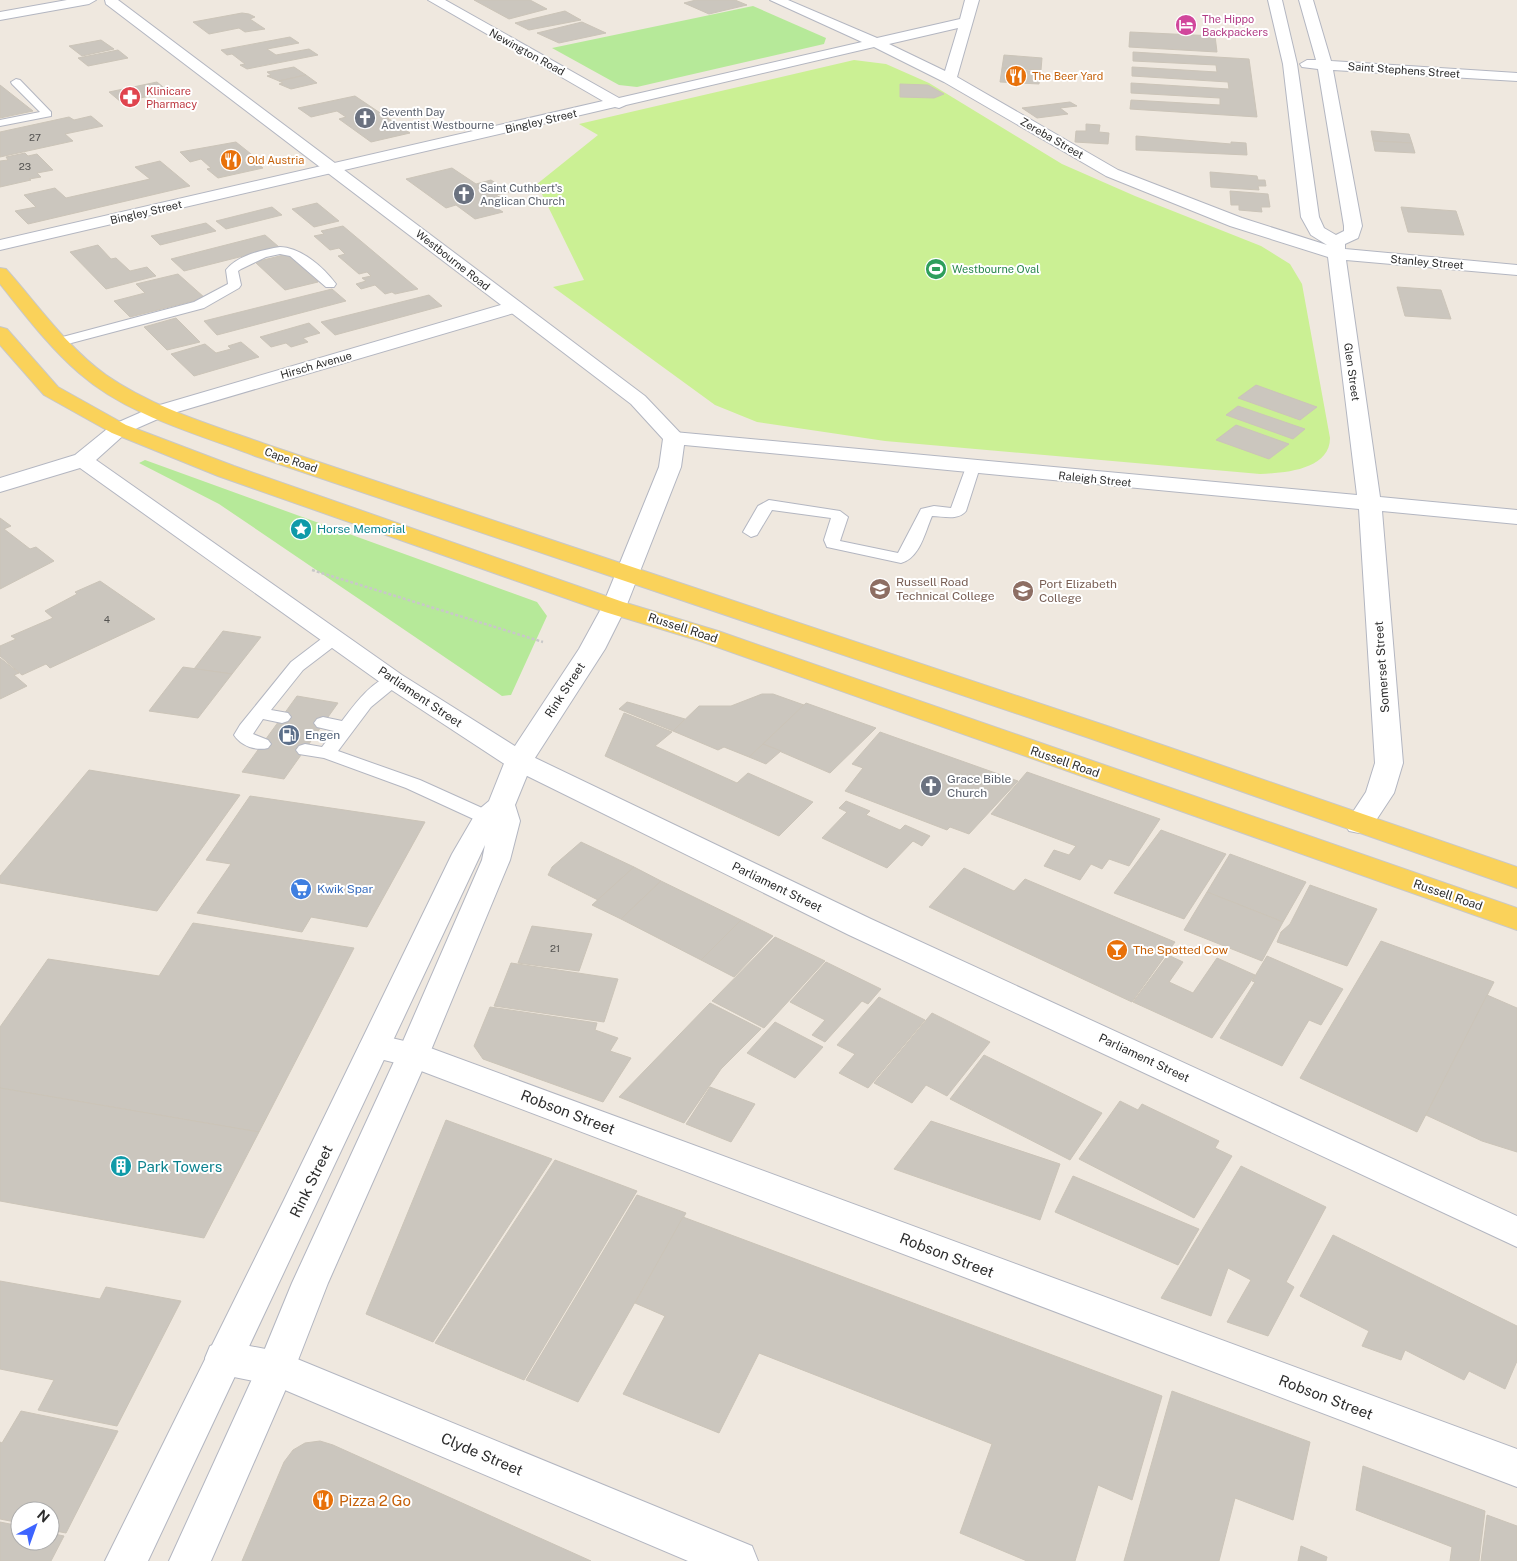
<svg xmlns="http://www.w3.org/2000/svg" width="1517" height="1561" font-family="'Public Sans',sans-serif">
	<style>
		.green { fill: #b6e999 }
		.pitch { fill: #cbf094 }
		.building { fill: #cbc6be; stroke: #cbc4b8 }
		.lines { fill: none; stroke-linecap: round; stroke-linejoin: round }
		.lane-casing { stroke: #b3b6c1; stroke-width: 2 }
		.street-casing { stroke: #b3b6c1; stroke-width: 2 }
		.secondary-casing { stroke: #b3b6c1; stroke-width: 2 }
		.primary-casing { stroke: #c8c8c8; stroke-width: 2 }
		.path { stroke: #c8c8c8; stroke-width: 2.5; stroke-dasharray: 3 2; stroke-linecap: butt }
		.lane { fill: #fff; fill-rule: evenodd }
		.street { fill: #fff; fill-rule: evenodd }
		.secondary { fill: #fff; fill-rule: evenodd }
		.primary { fill: #fad25a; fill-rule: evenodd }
		.labels { text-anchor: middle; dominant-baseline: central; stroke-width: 4; stroke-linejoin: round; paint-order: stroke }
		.number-label { font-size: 10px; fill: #545351 }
		.far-hotel-label { font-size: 11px; fill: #b23c85; stroke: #fff; text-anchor: start }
		.far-street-label { font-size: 11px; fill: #2d2d2d; stroke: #fff }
		.far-food-label { font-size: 11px; fill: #c56008; stroke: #fff; text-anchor: start }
		.far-health-label { font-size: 11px; fill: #be3a42; stroke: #fff; text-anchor: start }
		.far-worship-label { font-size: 11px; fill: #5b616d; stroke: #fff; text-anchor: start }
		.far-leisure-label { font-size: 11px; fill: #27864d; stroke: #fff; text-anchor: start }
		.culture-label { font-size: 12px; fill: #0d838f; stroke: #fff; text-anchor: start }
		.education-label { font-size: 12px; fill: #785e54; stroke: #fff; text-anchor: start }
		.street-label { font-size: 12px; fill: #2d2d2d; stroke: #fff }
		.service-label { font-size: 12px; fill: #4e5e75; stroke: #fff; text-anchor: start }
		.worship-label { font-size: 12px; fill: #5b616d; stroke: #fff; text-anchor: start }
		.shop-label { font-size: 12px; fill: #366cbe; stroke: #fff; text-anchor: start }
		.food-label { font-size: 12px; fill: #c56008; stroke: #fff; text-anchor: start }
		.near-street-label { font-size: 15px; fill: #2d2d2d; stroke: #fff }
		.near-culture-label { font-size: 15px; fill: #0d838f; stroke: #fff; text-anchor: start }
		.near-food-label { font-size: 15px; fill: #c56008; stroke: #fff; text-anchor: start }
	</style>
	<rect width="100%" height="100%" fill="#efe8df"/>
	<g class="green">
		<path d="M753 6 826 38 824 44 637 87 619 85 552 48Z"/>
		<path d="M145 460 537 602 547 616 511 695 502 696 219 504 139 463Z"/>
	</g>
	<path class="pitch" d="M854 60 886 64 929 83 1062 164 1135 196 1261 246 1290 264 1302 284 1330 438C1330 470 1284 473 1260 474L885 441 757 422 715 405 553 287 584 280 537 184 598 135 579 124Z"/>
	<g class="building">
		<path d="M474 0H530L547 9 509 19Z"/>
		<path d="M696 0H735L747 5 709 14 684 3Z"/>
		<path d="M565 11 581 20 529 30 515 23Z"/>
		<path d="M242 13 249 14 255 17 250 19 265 29 245 32 239 28 209 34 193 22Z"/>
		<path d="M582 22 606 33 559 43 537 33Z"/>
		<path d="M1130 32 1215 36 1217 52 1129 47Z"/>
		<path d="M290 37 299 43 267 49 276 55 309 49 318 55 247 69 240 65 245 64 232 54 227 55 221 50Z"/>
		<path d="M101 40 114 49 82 56 69 46Z"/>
		<path d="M118 50 128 58 88 66 78 58Z"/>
		<path d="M1133 52 1249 59 1257 117 1130 109 1131 100 1220 105V98L1131 93V83L1229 89 1228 82 1132 76V67L1217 72 1216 65 1133 61Z"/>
		<path d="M1004 55 1042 58 1041 70 1002 68Z"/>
		<path d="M294 67 306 75 279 81 267 76 271 75 267 72Z"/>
		<path d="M1002 68 1040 72 1039 84 1000 82Z"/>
		<path d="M306 75 317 83 291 89 279 84 283 83 279 81Z"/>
		<path d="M157 82 169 92 121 102 109 92Z"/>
		<path d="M900 84 928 85 944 94 934 98 900 97Z"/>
		<path d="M0 85 33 111 0 118Z"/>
		<path d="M355 96 410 133 371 142 339 119 346 117 337 111 311 117 298 108Z"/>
		<path d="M1070 102 1077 106 1060 108 1068 114 1037 118 1022 108Z"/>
		<path d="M91 116 103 126 65 134 73 141 0 157V132L69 117 74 120Z"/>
		<path d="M1086 124 1100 125 1099 132 1109 133 1108 144 1075 142 1076 131H1086Z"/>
		<path d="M1371 131 1409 134 1412 143 1373 141Z"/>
		<path d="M1136 136 1231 144V142L1246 143 1247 155 1136 150Z"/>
		<path d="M1373 141 1412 143 1415 153 1375 151Z"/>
		<path d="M236 142 261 162 257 163 263 168 218 178 207 169 211 168 201 159 190 162 180 152Z"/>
		<path d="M25 153 28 156 37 154 53 170 37 173 41 177 29 179 31 180 0 187V161L8 160 6 157Z"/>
		<path d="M160 161 190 186 28 224 15 211 36 207 24 195 55 188 66 198 150 179 135 167Z"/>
		<path d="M452 168 476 184 491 180 509 192 496 195 506 201 492 205 503 212 475 219 456 205 446 208 406 179Z"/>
		<path d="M1210 172 1257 176 1258 180H1265L1266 186H1258L1259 190 1211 187Z"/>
		<path d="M1230 191 1268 194 1270 207H1261L1262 212 1239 210V205H1231Z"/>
		<path d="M317 203 339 221 314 227 292 209Z"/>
		<path d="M272 207 282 215 226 229 216 221Z"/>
		<path d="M1401 207 1456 211 1464 235 1408 232Z"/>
		<path d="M206 223 216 231 160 245 151 236Z"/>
		<path d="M343 226 418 289 395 294 392 292 385 294 375 285 361 289 356 284 366 281 362 278 371 276 367 272 359 274 338 256 345 254 339 248 330 250 314 236 324 234 321 231Z"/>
		<path d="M265 235 279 247 184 271 171 259Z"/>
		<path d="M98 245 111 259 116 258 130 271 147 267 156 276 106 289 70 252Z"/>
		<path d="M288 254 318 282 285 290 255 262Z"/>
		<path d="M178 274 205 298 130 317 114 301 145 293 136 284Z"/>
		<path d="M1397 287 1441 290 1451 319 1405 316Z"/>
		<path d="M332 289 346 301 217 335 204 321Z"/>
		<path d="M429 295 442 306 335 335 321 322Z"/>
		<path d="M176 318 200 342 167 350 144 327Z"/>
		<path d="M309 323 320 333 303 338 308 342 291 347 286 343 271 347 260 337Z"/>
		<path d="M241 342 259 357 194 376 171 354 205 344 216 353 231 349 228 346Z"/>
		<path d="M1256 385 1317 407 1300 420 1238 398Z"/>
		<path d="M1238 406 1305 429 1293 439 1226 415Z"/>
		<path d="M1236 425 1289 444 1269 459 1216 440Z"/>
		<path d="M0 518 11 526 4 529 30 549 36 547 54 561 0 589Z"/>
		<path d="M100 581 155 619 50 668 46 664 22 675 0 656V646L16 639 11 636 53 618 45 611 77 594 75 592Z"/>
		<path d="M223 631 261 637 232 674 194 669Z"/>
		<path d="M0 658 19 673 14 675 27 686 0 699Z"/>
		<path d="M183 667 232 674 198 718 149 711Z"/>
		<path d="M762 694H773L804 705 749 757 724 747 718 750 673 731 699 706H731Z"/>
		<path d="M297 696 338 703 284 779 242 772Z"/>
		<path d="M627 702 631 703 685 719 673 731 619 709Z"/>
		<path d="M806 703 876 728 830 773 763 744Z"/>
		<path d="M624 713 672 732 655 746 737 783 748 773 813 802 779 836 605 756Z"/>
		<path d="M880 732 1018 781 969 834 950 827 947 830 845 791 863 768 852 764Z"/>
		<path d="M763 744 781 751 766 764 749 757Z"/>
		<path d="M89 770 240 795 157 911 0 883V876Z"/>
		<path d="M1027 772 1160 819 1129 866 1109 859 1102 869 1091 864 1080 880 1044 866 1054 850 1069 855 1076 846 991 814Z"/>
		<path d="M250 796 425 822 367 927 311 917 302 932 197 913 231 864 206 860Z"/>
		<path d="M846 801 870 811 866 815 900 830 905 825 930 836 922 846 913 841 887 868 822 838 847 812 839 808Z"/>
		<path d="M1161 830 1226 854 1184 919 1114 893Z"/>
		<path d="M581 842 634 867 598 900 548 875 552 867Z"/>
		<path d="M1230 854 1306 882 1283 922 1207 892Z"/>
		<path d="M634 867 661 881 621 919 592 905Z"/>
		<path d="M964 868 1014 891 1025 879 1175 942 1132 1002 929 907Z"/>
		<path d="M661 881 741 920 701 960 621 919Z"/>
		<path d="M1310 885 1377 909 1347 966 1277 942 1281 932 1290 924Z"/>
		<path d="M1207 892 1283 922 1262 961 1184 930Z"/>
		<path d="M741 920 773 936 734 977 701 960Z"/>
		<path d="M193 923 354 948 259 1132 0 1088V1027L48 959 159 976Z"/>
		<path d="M532 926 592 934 579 971 518 963Z"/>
		<path d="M775 937 825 961 764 1028 712 1001Z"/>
		<path d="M1381 941 1494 982 1417 1132 1300 1078Z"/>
		<path d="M1168 955 1183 962 1169 982 1193 993 1217 958 1255 975 1212 1038 1133 1002Z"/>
		<path d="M1267 956 1343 989 1321 1025 1309 1020 1282 1066 1220 1038 1255 982 1252 981Z"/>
		<path d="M826 962 881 989 868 1004 862 1001 825 1042 812 1035 825 1020 790 1002Z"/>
		<path d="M511 963 618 979 604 1022 494 1006Z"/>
		<path d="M1487 995 1517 1008V1152L1482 1141 1426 1115Z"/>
		<path d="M879 997 925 1020 868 1088 839 1073 855 1054 837 1045Z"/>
		<path d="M710 1003 761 1029 721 1069 684 1123 619 1097Z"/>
		<path d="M490 1007 597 1023 595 1030 618 1038 610 1051 631 1058 603 1102 483 1059 474 1046Z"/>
		<path d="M932 1013 990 1042 947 1096 926 1085 912 1103 874 1083Z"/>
		<path d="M775 1022 823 1047 795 1078 747 1053Z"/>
		<path d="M984 1055 1102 1113 1070 1160 950 1099Z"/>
		<path d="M710 1087 755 1104 731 1142 686 1124Z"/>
		<path d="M0 1088 259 1132 204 1238 0 1201Z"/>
		<path d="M1120 1101 1138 1110 1142 1104 1219 1141 1215 1148 1232 1156 1194 1218 1079 1159Z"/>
		<path d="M446 1120 552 1159 433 1342 366 1314Z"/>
		<path d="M931 1121 1060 1164 1040 1220 894 1169Z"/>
		<path d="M555 1160 637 1191 524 1380 435 1343Z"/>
		<path d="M1241 1166 1326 1207 1286 1282 1294 1287 1268 1336 1227 1322 1251 1280 1228 1268 1211 1316 1161 1298Z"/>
		<path d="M1073 1176 1199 1229 1178 1265 1055 1212Z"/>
		<path d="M637 1195 686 1213 578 1402 526 1380Z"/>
		<path d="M683 1217 1162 1396 1132 1500 1098 1485 1075 1561H1027L960 1533 992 1444 759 1353 719 1433 623 1394 665 1316 635 1303Z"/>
		<path d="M1333 1235 1517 1326V1361L1505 1389 1469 1371 1464 1380 1405 1350 1401 1360 1362 1346 1369 1331 1300 1296Z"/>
		<path d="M0 1281 100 1299 106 1287 181 1301 117 1426 38 1410 54 1380 0 1369Z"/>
		<path d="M1172 1391 1310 1442 1293 1520 1235 1498 1219 1561H1124Z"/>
		<path d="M21 1411 118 1431 66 1533 50 1530V1511H20V1523L0 1519V1442L2 1443Z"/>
		<path d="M320 1441 333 1445 591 1561H242L284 1462 293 1450 305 1443Z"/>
		<path d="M1363 1466 1485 1511 1479 1561H1450L1452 1547 1356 1510Z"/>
		<path d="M1487 1515 1517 1526V1561H1481Z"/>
		<path d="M0 1522 20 1526V1541H50V1533L64 1536 51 1561H0Z"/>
		<path d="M1301 1546 1327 1557 1326 1561H1298Z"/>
	</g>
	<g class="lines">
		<g class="lane-casing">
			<g id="lane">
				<path d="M16 79 20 80 51 112V116L0 126V120L40 112 12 84 11 82Z"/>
				<path d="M280 247C302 248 323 267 336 284L334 287H326L290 256 280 254 266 257 241 269 238 271 241 285 239 288 204 308 60 346 53 342 55 339 194 302 228 284 226 270C238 255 262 250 280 247Z"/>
				<path d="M973 463 980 467 966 511C958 521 943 516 932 516 925 532 920 558 901 563L827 547 824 540 831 518 772 510 757 535 751 537 743 532 758 506 769 500 840 511 848 517 840 541 898 553 921 509 934 506 951 508 966 467Z"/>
				<path d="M335 632 341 633 343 637 341 641 303 670 271 710 288 713 291 717 288 721 282 723 263 719 253 734 268 740 271 744 268 748C256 751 241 746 234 735L240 725 291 662 329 633Z"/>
				<path d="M393 675 399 676 402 680 399 684 371 707 338 751 420 780 491 812 507 816 510 820 507 824 500 826 480 822 406 788 324 758 299 754 296 750 299 746 305 744 322 747 334 731 317 727 314 723 317 719 323 717 342 721C354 705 372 680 393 675Z"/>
			</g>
		</g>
		<g class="street-casing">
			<g id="street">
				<path d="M67 0H96L89 4 0 20V12Z"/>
				<path d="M428 0H445L619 98 862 42 770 0H788L877 38 960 19 965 0H979L957 77 1118 170 1242 218 1327 245 1311 235 1301 217 1283 64 1268 0H1282L1297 64 1319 217 1324 228 1336 235 1344 231V226L1318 69 1302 67 1300 64 1307 60H1316L1299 0H1313L1331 61 1517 73V81L1333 70 1362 226 1358 238 1345 244V249L1517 265V275L1346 260 1380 497 1517 510V524L1382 511 1403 763 1394 793 1369 831 1359 833 1349 831 1345 824 1366 792 1375 763 1359 509 674 444 667 442 663 438 667 434 674 432 1357 495 1328 257 1230 226 1106 176 944 82 874 47 626 105 619 108 615 107 0 250V240L603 101ZM958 28 945 71 889 44Z"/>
				<path d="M514 301 521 303 523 307 521 311 167 415 126 433 96 460 402 675 529 755 871 919 1517 1216V1247L849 935 509 767 384 685 80 468 0 492V478L75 455 112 425 153 407Z"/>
				<path d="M375 1034 425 1046 1517 1449V1487L408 1066 364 1055 359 1046 364 1037Z"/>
				<path d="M224 1341 276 1351 290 1356 752 1546 758 1561H688L273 1385 224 1375 210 1370 205 1358 210 1346Z"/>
			</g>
		</g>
		<g class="secondary-casing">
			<path id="secondary" d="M105 0H118L645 396 685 438 681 467 626 607 605 649 533 761 515 805 520 821 510 860 429 1055 328 1283 295 1368 211 1561H169L257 1368 292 1283 397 1055 482 860 485 845 148 1561H105L284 1200 452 854 477 811 489 801 505 761 579 649 602 607 659 467 663 439 631 404 106 4Z"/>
		</g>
		<g class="primary-casing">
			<g id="primary">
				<path d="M0 268 6 269C38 305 67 347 106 375 155 409 215 426 271 446L1110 727 1517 867V888L1092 739 255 456C196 433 128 416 79 373 49 347 25 315 0 284Z"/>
				<path d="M0 327 7 329 58 387 126 425 234 466 623 602 718 631 1517 908V930L700 641 605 612 218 476 112 433 44 395 0 345Z"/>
			</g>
		</g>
		<path class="path" d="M312 570 543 642"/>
		<use href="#lane" class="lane"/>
		<use href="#street" class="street"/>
		<use href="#secondary" class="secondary"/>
		<use href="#primary" class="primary"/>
	</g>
	<defs>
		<g id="hotel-disc" transform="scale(1.125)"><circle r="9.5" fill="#d1479c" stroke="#fff"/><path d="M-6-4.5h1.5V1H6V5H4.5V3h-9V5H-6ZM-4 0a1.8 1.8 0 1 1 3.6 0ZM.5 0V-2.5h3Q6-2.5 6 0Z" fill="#fff"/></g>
		<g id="restaurant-disc" transform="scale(1.125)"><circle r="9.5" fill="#e8710a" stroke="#fff"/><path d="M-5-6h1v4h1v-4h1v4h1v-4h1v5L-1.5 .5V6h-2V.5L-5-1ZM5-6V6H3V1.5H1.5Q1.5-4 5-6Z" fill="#fff"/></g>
		<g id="pharmacy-disc" transform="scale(1.125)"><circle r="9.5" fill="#e0444e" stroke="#fff"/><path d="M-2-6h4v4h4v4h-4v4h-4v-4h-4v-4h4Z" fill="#fff"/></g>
		<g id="church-disc" transform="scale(1.125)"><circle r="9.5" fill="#6b7280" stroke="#fff"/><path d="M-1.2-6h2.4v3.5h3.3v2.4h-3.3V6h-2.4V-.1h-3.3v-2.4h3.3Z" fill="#fff"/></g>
		<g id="stadium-disc" transform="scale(1.125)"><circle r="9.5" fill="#2e9e5b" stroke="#fff"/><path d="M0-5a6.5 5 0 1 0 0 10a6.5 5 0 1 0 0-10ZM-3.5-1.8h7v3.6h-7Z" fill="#fff"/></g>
		<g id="sight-disc" transform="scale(1.125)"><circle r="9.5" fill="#0f9aa8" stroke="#fff"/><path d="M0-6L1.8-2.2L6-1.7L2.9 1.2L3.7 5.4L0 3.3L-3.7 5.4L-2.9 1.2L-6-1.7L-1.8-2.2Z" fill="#fff"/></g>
		<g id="university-disc" transform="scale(1.125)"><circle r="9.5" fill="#8d6e63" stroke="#fff"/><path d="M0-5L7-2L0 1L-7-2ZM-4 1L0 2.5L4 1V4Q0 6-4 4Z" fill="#fff"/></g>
		<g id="fuel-disc" transform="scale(1.125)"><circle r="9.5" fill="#5c6f8a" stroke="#fff"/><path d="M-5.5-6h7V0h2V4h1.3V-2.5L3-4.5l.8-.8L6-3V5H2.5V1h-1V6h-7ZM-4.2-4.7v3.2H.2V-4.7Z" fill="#fff"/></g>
		<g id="supermarket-disc" transform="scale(1.125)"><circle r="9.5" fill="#3f7fe0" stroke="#fff"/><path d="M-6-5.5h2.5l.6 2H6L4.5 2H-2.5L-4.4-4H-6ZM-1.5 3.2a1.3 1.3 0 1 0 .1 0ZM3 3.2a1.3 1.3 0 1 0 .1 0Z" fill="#fff"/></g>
		<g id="bar-disc" transform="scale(1.125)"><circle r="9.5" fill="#e8710a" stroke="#fff"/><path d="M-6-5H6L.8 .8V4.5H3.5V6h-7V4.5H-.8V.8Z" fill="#fff"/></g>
		<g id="building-disc" transform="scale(1.125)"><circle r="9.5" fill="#0f9aa8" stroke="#fff"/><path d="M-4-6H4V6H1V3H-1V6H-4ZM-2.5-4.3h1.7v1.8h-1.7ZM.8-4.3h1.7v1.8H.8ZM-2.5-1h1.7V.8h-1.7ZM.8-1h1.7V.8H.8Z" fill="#fff"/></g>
	</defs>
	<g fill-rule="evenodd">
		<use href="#hotel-disc" x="1186" y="25"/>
		<use href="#restaurant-disc" x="1016" y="76"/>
		<use href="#pharmacy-disc" x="130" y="97"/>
		<use href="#church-disc" x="365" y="118"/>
		<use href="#restaurant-disc" x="231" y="160"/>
		<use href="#church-disc" x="464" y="194"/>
		<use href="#stadium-disc" x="936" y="269"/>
		<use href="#sight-disc" x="301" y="529"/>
		<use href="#university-disc" x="880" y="589"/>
		<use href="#university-disc" x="1023" y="591"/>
		<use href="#fuel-disc" x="289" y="735"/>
		<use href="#church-disc" x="931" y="786"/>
		<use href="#supermarket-disc" x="301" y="889"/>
		<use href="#bar-disc" x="1117" y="950"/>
		<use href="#building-disc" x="121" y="1166"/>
		<use href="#restaurant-disc" x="323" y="1500"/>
	</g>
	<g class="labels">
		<g class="number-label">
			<text x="35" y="137">27</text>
			<text x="25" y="166">23</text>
			<text x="107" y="619">4</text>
			<text x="555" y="948">21</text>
		</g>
		<g class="far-hotel-label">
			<text x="1202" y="19">The Hippo<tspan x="1202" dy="13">Backpackers</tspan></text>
		</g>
		<g class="far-street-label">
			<text transform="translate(527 52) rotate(29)">Newington Road</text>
			<text transform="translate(1404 70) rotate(4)">Saint Stephens Street</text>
			<text transform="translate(541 121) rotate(-13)">Bingley Street</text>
			<text transform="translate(1052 138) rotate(30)">Zereba Street</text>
			<text transform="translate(146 212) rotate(-13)">Bingley Street</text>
			<text transform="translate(453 260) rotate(38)">Westbourne Road</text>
			<text transform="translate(1427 262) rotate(5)">Stanley Street</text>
			<text transform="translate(316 365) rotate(-16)">Hirsch Avenue</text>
			<text transform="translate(1352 372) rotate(82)">Glen Street</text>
			<text transform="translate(291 460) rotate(19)">Cape Road</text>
			<text transform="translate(1095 479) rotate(6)">Raleigh Street</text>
		</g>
		<g class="far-food-label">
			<text x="1032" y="76">The Beer Yard</text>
			<text x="247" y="160">Old Austria</text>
		</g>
		<g class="far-health-label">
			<text x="146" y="91">Klinicare<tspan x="146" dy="13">Pharmacy</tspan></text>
		</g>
		<g class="far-worship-label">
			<text x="381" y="112">Seventh Day<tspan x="381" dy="13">Adventist Westbourne</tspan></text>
			<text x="480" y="188">Saint Cuthbert's<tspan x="480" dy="13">Anglican Church</tspan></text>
		</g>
		<g class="far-leisure-label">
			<text x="952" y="269">Westbourne Oval</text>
		</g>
		<g class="culture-label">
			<text x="317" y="529">Horse Memorial</text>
		</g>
		<g class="education-label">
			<text x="896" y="582">Russell Road<tspan x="896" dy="14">Technical College</tspan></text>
			<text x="1039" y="584">Port Elizabeth<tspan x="1039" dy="14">College</tspan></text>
		</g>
		<g class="street-label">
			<text transform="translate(683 628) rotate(18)">Russell Road</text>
			<text transform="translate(1382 667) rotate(-94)">Somerset Street</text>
			<text transform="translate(565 690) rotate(-57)">Rink Street</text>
			<text transform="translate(420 697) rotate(34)">Parliament Street</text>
			<text transform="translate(1065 762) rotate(19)">Russell Road</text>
			<text transform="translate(777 887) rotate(26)">Parliament Street</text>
			<text transform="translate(1448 895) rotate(19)">Russell Road</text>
			<text transform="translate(1144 1058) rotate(25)">Parliament Street</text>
		</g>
		<g class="service-label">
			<text x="305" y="735">Engen</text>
		</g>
		<g class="worship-label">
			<text x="947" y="779">Grace Bible<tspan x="947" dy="14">Church</tspan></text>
		</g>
		<g class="shop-label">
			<text x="317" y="889">Kwik Spar</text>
		</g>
		<g class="food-label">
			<text x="1133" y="950">The Spotted Cow</text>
		</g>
		<g class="near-street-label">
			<text transform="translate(568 1112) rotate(21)">Robson Street</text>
			<text transform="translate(311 1181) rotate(-64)">Rink Street</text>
			<text transform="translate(947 1255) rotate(21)">Robson Street</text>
			<text transform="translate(1326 1397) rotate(21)">Robson Street</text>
			<text transform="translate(482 1454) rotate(23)">Clyde Street</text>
		</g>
		<g class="near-culture-label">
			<text x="137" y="1166">Park Towers</text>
		</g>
		<g class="near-food-label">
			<text x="339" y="1500">Pizza 2 Go</text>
		</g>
	</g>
	<g transform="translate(35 1526) rotate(41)"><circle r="24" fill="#ffffff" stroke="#ababab"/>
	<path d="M0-4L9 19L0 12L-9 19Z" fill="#3d64ff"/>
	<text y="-8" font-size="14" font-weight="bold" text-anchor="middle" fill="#2d2d2d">N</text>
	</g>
</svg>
